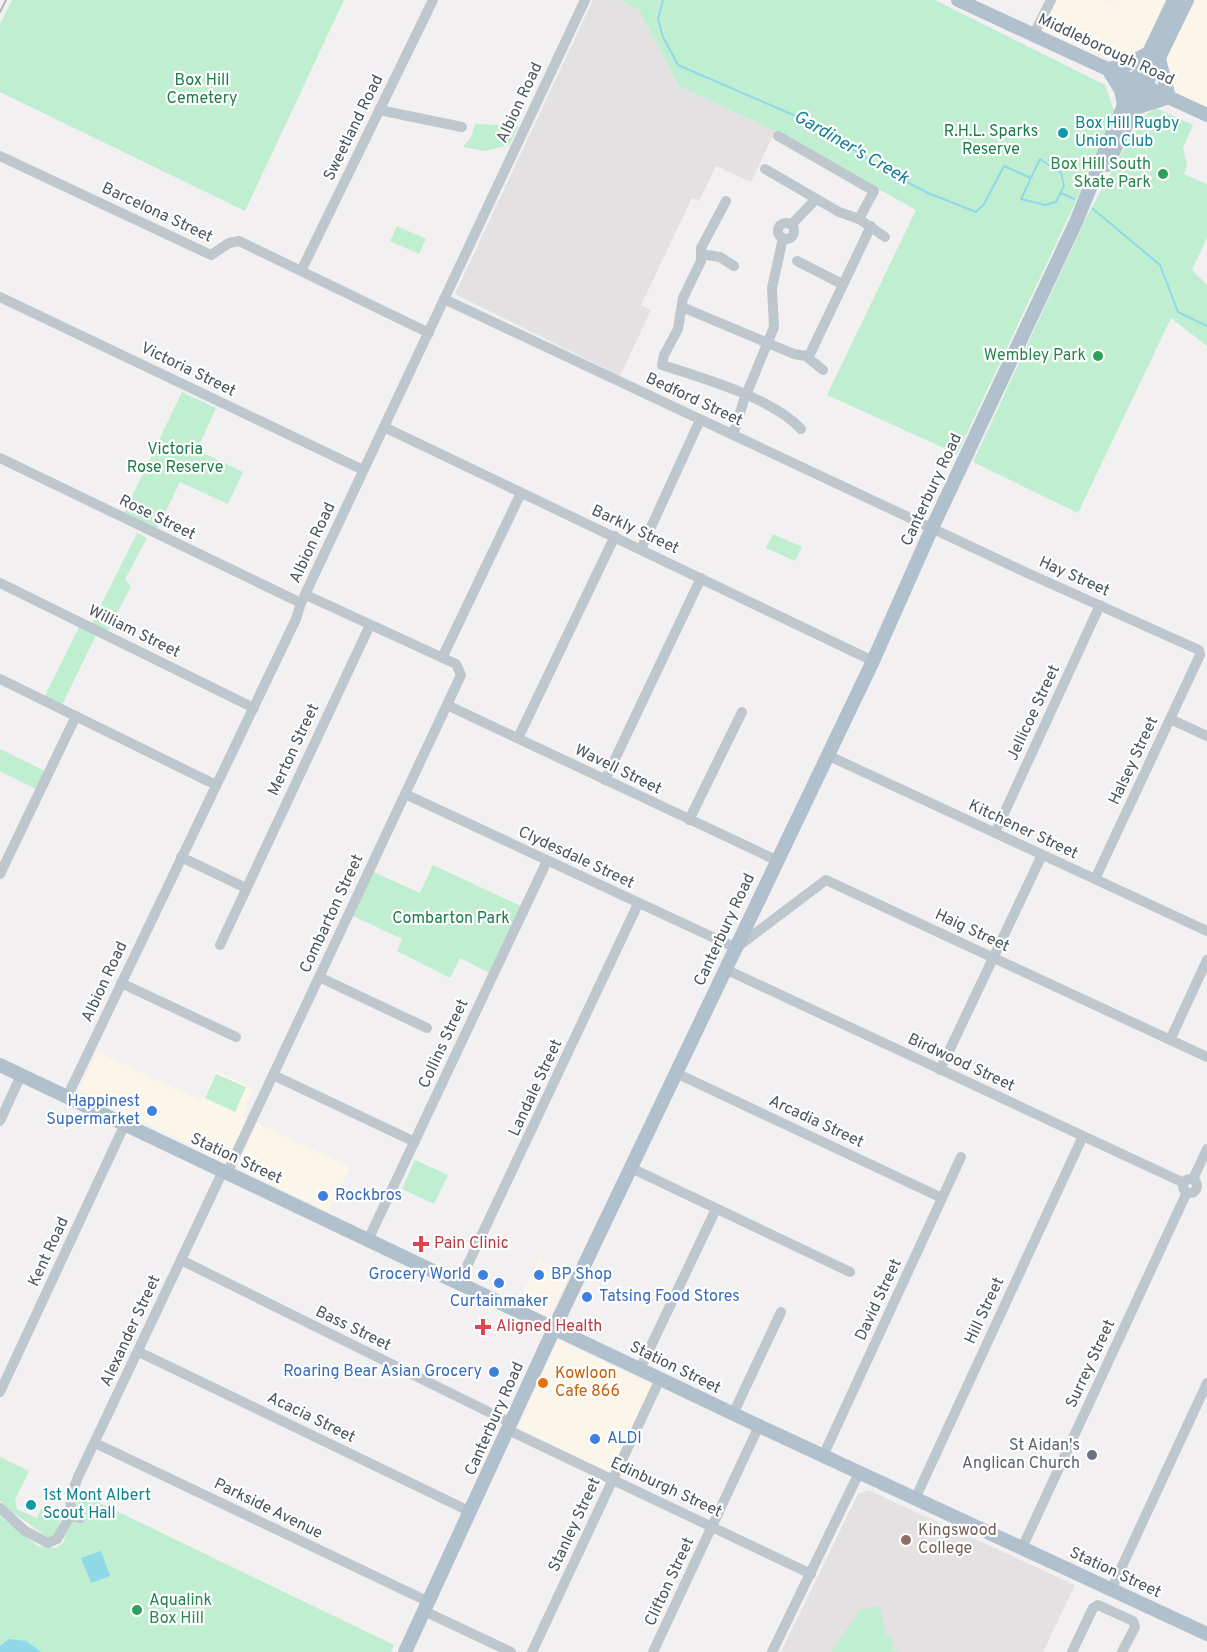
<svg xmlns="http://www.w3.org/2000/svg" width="1207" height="1652" font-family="Overpass,sans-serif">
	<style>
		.commercial { fill: #fcf6ea }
		.education { fill: #e3e1e2 }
		.green { fill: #c0eed0 }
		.water { fill: #8fd9e9 }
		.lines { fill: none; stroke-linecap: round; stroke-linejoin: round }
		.stream { stroke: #8fd9e9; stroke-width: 2 }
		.minor { stroke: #bec7ce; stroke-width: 10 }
		.major { stroke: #b0c0cd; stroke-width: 14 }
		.rail { stroke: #b2b5ba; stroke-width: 2 }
		.culture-dot { fill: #0f9aa8; stroke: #fff; stroke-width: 2 }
		.leisure-dot { fill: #2e9e5b; stroke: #fff; stroke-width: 2 }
		.shop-dot { fill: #3f7fe0; stroke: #fff; stroke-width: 2 }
		.health-dot { fill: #e0444e; stroke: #fff; stroke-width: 2 }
		.food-dot { fill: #e8710a; stroke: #fff; stroke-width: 2 }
		.worship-dot { fill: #6b7280; stroke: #fff; stroke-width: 2 }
		.education-dot { fill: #8d6e63; stroke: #fff; stroke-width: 2 }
		.labels { text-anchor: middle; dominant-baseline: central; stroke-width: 4.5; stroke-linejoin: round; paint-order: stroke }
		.street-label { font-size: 16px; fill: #48545d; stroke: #fff }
		.park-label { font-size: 16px; fill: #1b7c49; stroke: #fff }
		.culture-label { font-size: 16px; fill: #0d838f; stroke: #fff; text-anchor: start }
		.leisure-label { font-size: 16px; fill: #27864d; stroke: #fff; text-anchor: end }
		.shop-label { font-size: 16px; fill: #366cbe; stroke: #fff; text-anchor: start }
		.health-label { font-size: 16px; fill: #be3a42; stroke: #fff; text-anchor: start }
		.food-label { font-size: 16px; fill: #c56008; stroke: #fff; text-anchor: start }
		.worship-label { font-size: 16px; fill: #5b616d; stroke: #fff; text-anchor: end }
		.education-label { font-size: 16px; fill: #785e54; stroke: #fff; text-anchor: start }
		.water-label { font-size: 18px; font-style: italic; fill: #118097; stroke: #fff }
	</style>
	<rect width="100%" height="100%" fill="#f2f0f0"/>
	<g class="commercial">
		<path d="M1048 0H1105L1111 3 1113 0H1169L1144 52 1119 62 1035 27Z"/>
		<path d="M1192 0H1207V107L1175 93 1166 85 1162 64Z"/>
		<path d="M97 1052 202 1101 216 1071 254 1089 242 1116 350 1167 328 1212 79 1090Z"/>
		<path d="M539 1260 570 1274 551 1313 544 1314 518 1303Z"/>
		<path d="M558 1340 652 1385 610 1473 518 1428Z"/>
	</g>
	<g class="education">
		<path d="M593 0H620L639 10 679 86 775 131 751 182 716 166 699 201 692 198 641 305 651 310 620 376 455 294Z"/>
		<path d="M868 1490 1075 1585 1043 1652H781L858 1494Z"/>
	</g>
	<g class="green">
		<path d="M12 0H344L245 211 0 92V24Z"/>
		<path d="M620 0H935L1105 85 1116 116 957 454 827 395 916 210 775 131 679 86 639 10Z"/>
		<path d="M1156 108 1193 125 1183 148 1187 165 1184 174 1207 184V238L1192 270 1207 285V346L1171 318 1078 513 973 462 1088 214 1141 118Z"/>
		<path d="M475 124 519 126 509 145 485 151 463 147 471 137Z"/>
		<path d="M397 226 426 239 419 254 390 241Z"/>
		<path d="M182 392 216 408 197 450 243 472 228 504 180 482 157 529 124 513Z"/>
		<path d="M137 533 147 538 125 579 131 586 106 635 98 631 61 707 44 698 81 623 90 627Z"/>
		<path d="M773 534 802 547 795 561 766 548Z"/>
		<path d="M0 749 47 772 38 790 0 771Z"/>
		<path d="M433 865 525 908 493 975 460 958 450 978 397 951 402 939 349 914 369 870 420 893Z"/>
		<path d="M216 1074 246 1087 235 1112 205 1098Z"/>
		<path d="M415 1160 448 1175 434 1204 402 1189Z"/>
		<path d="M0 1457 29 1471 15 1500 17 1509 37 1518 42 1507 62 1515 56 1534 49 1538 5 1507 0 1500Z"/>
		<path d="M79 1493 394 1645 391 1652H0V1516L38 1546 55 1548 63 1543Z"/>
		<path d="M876 1606 880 1608 886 1635 893 1640 892 1649 898 1652H832L859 1611Z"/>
	</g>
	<g class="water">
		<path d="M101 1551 110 1576 91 1583 81 1558Z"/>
		<path d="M9 1639 26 1641 41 1652H0V1646Z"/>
	</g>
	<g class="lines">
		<g class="stream">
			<path d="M663 0 658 19 663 37 678 65 812 123 890 173 928 193 976 212 984 204 1004 166 1031 178"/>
			<path d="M1040 159 1061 173 1064 186 1056 202 1045 205 1021 199Z"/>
			<path d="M1061 193 1074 199"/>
			<path d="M1093 209 1160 265 1178 312 1207 326"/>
		</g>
		<g class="minor">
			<path d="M1034 34 1051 0"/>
			<path d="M379 110 462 127"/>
			<path d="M778 136 874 191 859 219"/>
			<path d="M0 156 211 255 229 243 239 241 429 333"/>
			<path d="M765 169 839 212 859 219 885 237"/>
			<path d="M726 201 701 248V261L683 298 678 329 664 355 662 365C703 378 772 398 801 429"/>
			<circle cx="786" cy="231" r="8"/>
			<path d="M791 225 816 199"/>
			<path d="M701 254 720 257 734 266"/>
			<path d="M797 261 842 284"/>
			<path d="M302 269 433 0"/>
			<path d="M0 297 363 470"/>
			<path d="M444 299 1025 572 1199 650 1200 655 1095 879"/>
			<path d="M682 307 794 354 806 356 823 370"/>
			<path d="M806 356 810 354 871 226"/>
			<path d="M384 427 873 661"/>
			<path d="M733 435 744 400 774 327 772 288 783 238"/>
			<path d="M0 458 301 603"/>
			<path d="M641 549 700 420"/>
			<path d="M0 583 254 708"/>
			<path d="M442 658 521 493"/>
			<path d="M0 679 216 785"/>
			<path d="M447 705 776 860"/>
			<path d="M1170 719 1207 736"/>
			<path d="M518 738 615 536"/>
			<path d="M827 755 1207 931"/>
			<path d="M605 780 701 578"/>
			<path d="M405 794 736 948 826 880 1207 1057"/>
			<path d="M689 820 742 712"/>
			<path d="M995 833 1100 605"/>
			<path d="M181 857 246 888"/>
			<path d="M0 874 76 716"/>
			<path d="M220 945 370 625"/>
			<path d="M725 969 1184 1183"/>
			<path d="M319 977 427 1028"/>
			<path d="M121 983 236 1037"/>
			<path d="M1170 1040 1207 960"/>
			<path d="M940 1070 1042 855"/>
			<path d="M676 1073 942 1198"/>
			<path d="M273 1075 415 1142"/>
			<path d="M67 1097 296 619 301 603 585 0"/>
			<path d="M0 1121 21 1075"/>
			<path d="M631 1168 850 1272"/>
			<path d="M227 1173 461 675 456 664 306 595"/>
			<path d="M1193 1179 1207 1149"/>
			<circle cx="1190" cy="1186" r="7"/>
			<path d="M368 1240 547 861"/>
			<path d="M181 1260 511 1423"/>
			<path d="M459 1283 638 904"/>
			<path d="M139 1352 471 1512"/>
			<path d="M640 1369 716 1209"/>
			<path d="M0 1392 125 1124"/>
			<path d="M733 1414 781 1312"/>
			<path d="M508 1430 811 1574"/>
			<path d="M95 1443 429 1602"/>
			<path d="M823 1456 961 1157"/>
			<path d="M915 1499 1083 1136"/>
			<path d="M0 1508 25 1531 48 1543 57 1539 70 1516 80 1518"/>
			<path d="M72 1515 70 1499 78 1477 223 1171"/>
			<path d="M1022 1548 1187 1192"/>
			<path d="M1111 1590 1207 1383"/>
			<path d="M424 1611 511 1652"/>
			<path d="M532 1652 660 1379"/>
			<path d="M653 1652 759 1426"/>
			<path d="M772 1652 859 1473"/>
			<path d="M1072 1652 1093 1608 1098 1605 1133 1621 1135 1627 1122 1652"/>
		</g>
		<g class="major">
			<path d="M958 0 1207 115"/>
			<path d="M1159 59 1169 97"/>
			<path d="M1124 105 1121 90 1108 69 1124 66 1147 54"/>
			<path d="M1135 108 1169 97"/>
			<path d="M1107 165 1187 0"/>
			<path d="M0 1065 759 1426 1207 1634"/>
			<path d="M405 1652 559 1318 873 661 932 528 1076 222 1124 105 1174 0"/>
		</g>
		<path class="rail" d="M0 12 6 0"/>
	</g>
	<g class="culture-dot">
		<circle cx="1063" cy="133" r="6"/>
		<circle cx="31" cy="1505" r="6"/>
	</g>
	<g class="leisure-dot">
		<circle cx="1163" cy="174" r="6"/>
		<circle cx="1098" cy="356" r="6"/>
		<circle cx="137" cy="1610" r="6"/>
	</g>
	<g class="shop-dot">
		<circle cx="152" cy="1111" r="6"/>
		<circle cx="323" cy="1196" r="6"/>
		<circle cx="483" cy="1275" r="6"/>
		<circle cx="539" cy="1275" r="6"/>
		<circle cx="499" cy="1283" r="6"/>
		<circle cx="587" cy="1297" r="6"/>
		<circle cx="494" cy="1372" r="6"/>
		<circle cx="595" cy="1439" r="6"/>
	</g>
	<g class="health-dot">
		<path d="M418 1235h6v6h6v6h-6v6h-6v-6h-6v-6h6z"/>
		<path d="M480 1318h6v6h6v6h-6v6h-6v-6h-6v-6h6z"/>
	</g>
	<circle class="food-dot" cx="543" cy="1383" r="6"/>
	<circle class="worship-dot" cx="1092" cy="1455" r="6"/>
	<circle class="education-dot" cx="906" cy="1540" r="6"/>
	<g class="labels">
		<g class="street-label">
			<text transform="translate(1106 50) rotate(25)">Middleborough Road</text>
			<text transform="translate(520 103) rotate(-65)">Albion Road</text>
			<text transform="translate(354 128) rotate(-64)">Sweetland Road</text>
			<text transform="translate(157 213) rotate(25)">Barcelona Street</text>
			<text transform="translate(188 370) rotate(26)">Victoria Street</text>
			<text transform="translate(694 400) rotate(25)">Bedford Street</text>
			<text transform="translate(932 490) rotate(-65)">Canterbury Road</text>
			<text transform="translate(157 518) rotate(26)">Rose Street</text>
			<text transform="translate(635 530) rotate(25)">Barkly Street</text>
			<text transform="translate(313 543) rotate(-65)">Albion Road</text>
			<text transform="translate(1074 577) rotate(24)">Hay Street</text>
			<text transform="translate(134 632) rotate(26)">William Street</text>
			<text transform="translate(1034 713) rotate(-65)">Jellicoe Street</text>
			<text transform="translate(294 750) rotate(-65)">Merton Street</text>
			<text transform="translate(1134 761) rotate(-65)">Halsey Street</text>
			<text transform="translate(618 770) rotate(26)">Wavell Street</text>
			<text transform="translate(1023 830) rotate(25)">Kitchener Street</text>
			<text transform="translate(576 858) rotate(25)">Clydesdale Street</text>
			<text transform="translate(332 914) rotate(-65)">Combarton Street</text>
			<text transform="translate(725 930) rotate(-65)">Canterbury Road</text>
			<text transform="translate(972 931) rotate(25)">Haig Street</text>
			<text transform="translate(105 982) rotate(-65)">Albion Road</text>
			<text transform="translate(444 1044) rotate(-65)">Collins Street</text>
			<text transform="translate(961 1063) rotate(25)">Birdwood Street</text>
			<text transform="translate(536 1088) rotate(-65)">Landale Street</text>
			<text transform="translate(816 1122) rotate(25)">Arcadia Street</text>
			<text transform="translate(236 1159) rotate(25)">Station Street</text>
			<text transform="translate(49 1252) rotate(-65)">Kent Road</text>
			<text transform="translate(879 1300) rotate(-65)">David Street</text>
			<text transform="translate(985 1311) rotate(-65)">Hill Street</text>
			<text transform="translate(353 1329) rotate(26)">Bass Street</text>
			<text transform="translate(131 1331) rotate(-65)">Alexander Street</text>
			<text transform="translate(1091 1364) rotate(-65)">Surrey Street</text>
			<text transform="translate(675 1368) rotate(26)">Station Street</text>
			<text transform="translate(311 1418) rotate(26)">Acacia Street</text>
			<text transform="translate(495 1419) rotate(-66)">Canterbury Road</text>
			<text transform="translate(666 1488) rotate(25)">Edinburgh Street</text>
			<text transform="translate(268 1509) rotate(26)">Parkside Avenue</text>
			<text transform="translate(575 1525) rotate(-65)">Stanley Street</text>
			<text transform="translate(1115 1573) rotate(25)">Station Street</text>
			<text transform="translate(670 1582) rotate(-65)">Clifton Street</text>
		</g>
		<g class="park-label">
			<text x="202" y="81">Box Hill<tspan x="202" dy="18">Cemetery</tspan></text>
			<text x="991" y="132">R.H.L. Sparks<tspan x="991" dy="18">Reserve</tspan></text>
			<text x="175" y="450">Victoria<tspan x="175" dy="18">Rose Reserve</tspan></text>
			<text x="451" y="919">Combarton Park</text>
		</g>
		<g class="culture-label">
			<text x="1075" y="124">Box Hill Rugby<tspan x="1075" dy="18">Union Club</tspan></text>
			<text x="43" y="1496">1st Mont Albert<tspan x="43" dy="18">Scout Hall</tspan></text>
		</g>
		<g class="leisure-label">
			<text x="1151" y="165">Box Hill South<tspan x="1151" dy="18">Skate Park</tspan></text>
			<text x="1086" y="356">Wembley Park</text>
			<text x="149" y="1601" text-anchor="start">Aqualink<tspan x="149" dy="18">Box Hill</tspan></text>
		</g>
		<g class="shop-label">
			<text x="140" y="1102" text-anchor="end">Happinest<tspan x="140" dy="18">Supermarket</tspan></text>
			<text x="335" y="1196">Rockbros</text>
			<text x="471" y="1275" text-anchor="end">Grocery World</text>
			<text x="551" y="1275">BP Shop</text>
			<text x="599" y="1297">Tatsing Food Stores</text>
			<text x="499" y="1302" text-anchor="middle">Curtainmaker</text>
			<text x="482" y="1372" text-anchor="end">Roaring Bear Asian Grocery</text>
			<text x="607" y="1439">ALDI</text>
		</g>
		<g class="health-label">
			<text x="434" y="1244">Pain Clinic</text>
			<text x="496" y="1327">Aligned Health</text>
		</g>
		<g class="food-label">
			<text x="555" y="1374">Kowloon<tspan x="555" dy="18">Cafe 866</tspan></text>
		</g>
		<g class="worship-label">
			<text x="1080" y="1446">St Aidan's<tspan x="1080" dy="18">Anglican Church</tspan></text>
		</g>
		<g class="education-label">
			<text x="918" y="1531">Kingswood<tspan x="918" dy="18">College</tspan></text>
		</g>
		<g class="water-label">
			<text transform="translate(851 148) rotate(30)">Gardiner's Creek</text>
		</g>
	</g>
</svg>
